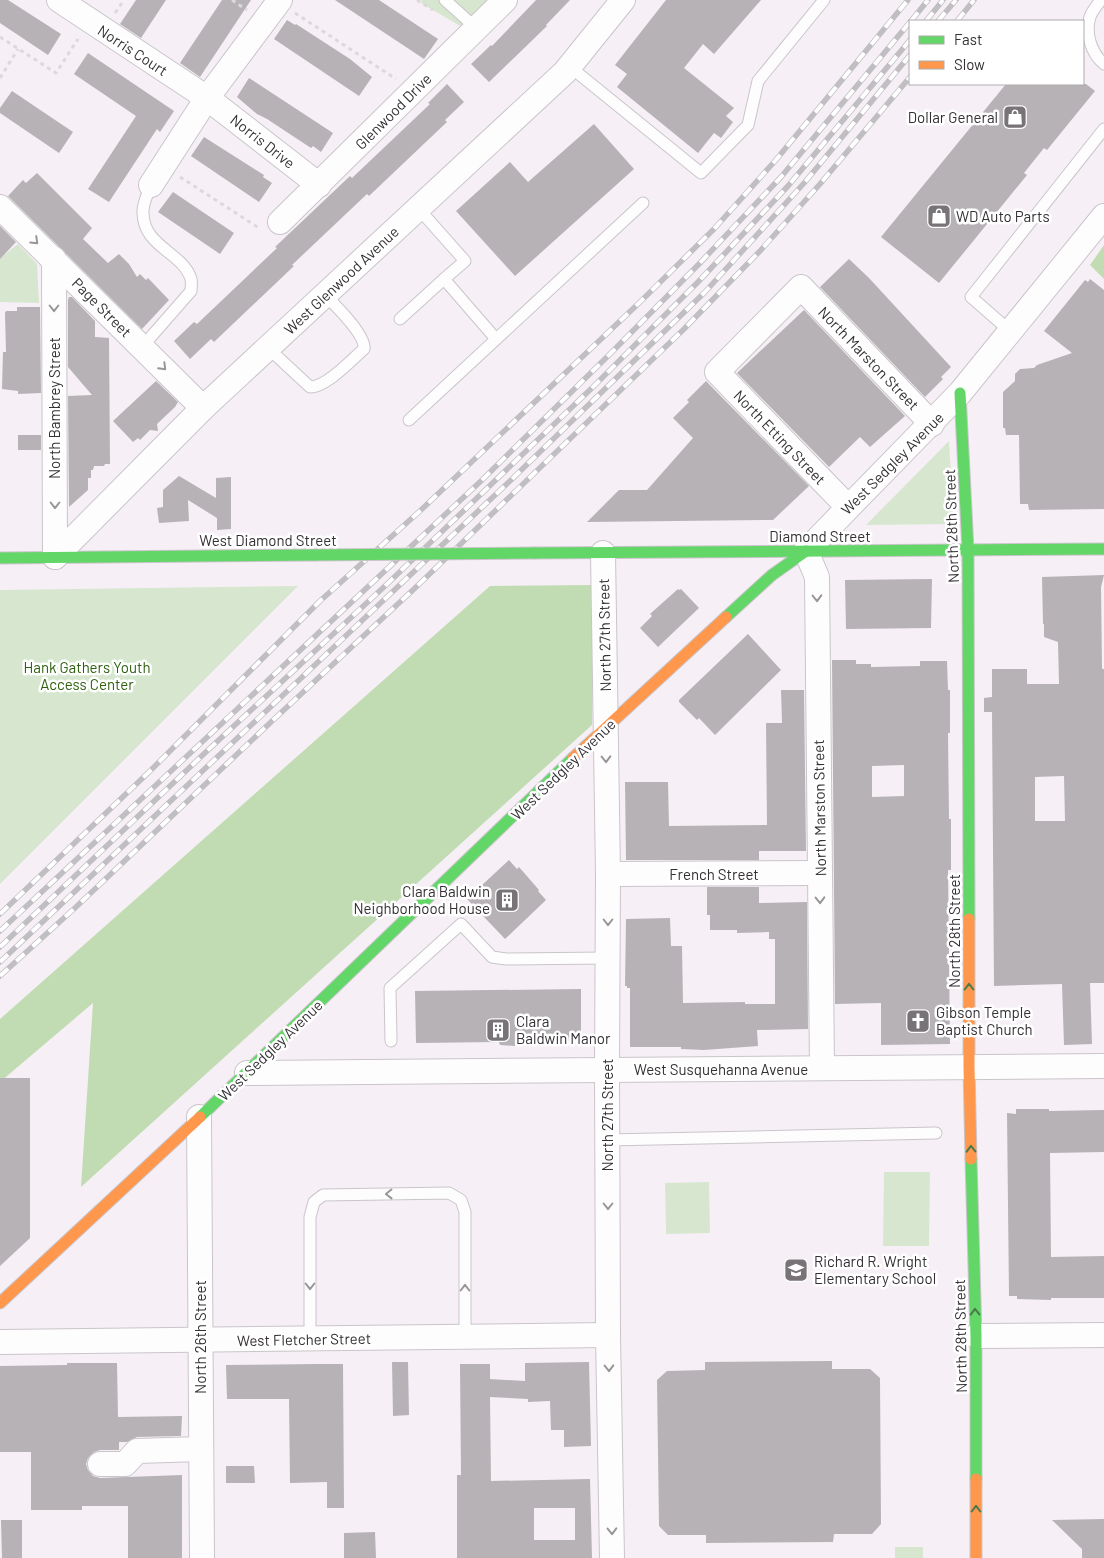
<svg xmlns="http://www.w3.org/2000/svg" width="1104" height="1558" font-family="Barlow,sans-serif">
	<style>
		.green { fill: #d7e7cf }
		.forest { fill: #c1dcb3 }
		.building { fill: #b6b2b6; fill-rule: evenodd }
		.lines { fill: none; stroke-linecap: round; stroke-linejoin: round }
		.lane-casing { stroke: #c9c5c9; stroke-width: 13 }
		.street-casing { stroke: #c9c5c9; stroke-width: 26 }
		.fast-casing { stroke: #c9c5c9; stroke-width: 13 }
		.slow-casing { stroke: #c9c5c9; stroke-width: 13 }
		.path { stroke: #dbd9db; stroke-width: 3; stroke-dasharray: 4 4; stroke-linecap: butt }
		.lane { stroke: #fefdfe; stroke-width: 11 }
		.street { stroke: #fefdfe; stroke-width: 24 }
		.fast { stroke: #63d668; stroke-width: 11 }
		.slow { stroke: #ff974d; stroke-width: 11 }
		.rail-casing { stroke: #c0bec0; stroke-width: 5.5 }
		.rail { stroke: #fff; stroke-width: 4; stroke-dasharray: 11; stroke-linecap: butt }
		.fast-bridge-casing { stroke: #c9c5c9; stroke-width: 13; stroke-linecap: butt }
		.fast-bridge { stroke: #63d668; stroke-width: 11 }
		.oneway { stroke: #989698 }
		.oneway2 { stroke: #497a4b }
		.labels { text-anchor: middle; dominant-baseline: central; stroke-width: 5; stroke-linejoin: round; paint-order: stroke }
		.street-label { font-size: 15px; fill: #332f33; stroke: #fff }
		.poi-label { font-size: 15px; fill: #332f33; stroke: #fff; text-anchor: start }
		.park-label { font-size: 15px; fill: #2d5f0d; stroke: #fff }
	</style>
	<rect width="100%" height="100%" fill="#f6f0f6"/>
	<g class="green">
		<path d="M422 0H495L467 30 421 3Z"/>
		<path d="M18 244 37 264 39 303 0 302V258Z"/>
		<path d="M949 441 954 524 866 525Z"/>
		<path d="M298 586 0 884V590Z"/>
		<path d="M884 1172H930L929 1246H883Z"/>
		<path d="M709 1182 710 1233 666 1234 665 1183Z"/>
		<rect x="895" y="1547" width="28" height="11"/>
	</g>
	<g class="forest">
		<path d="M1104 245V279L1090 265Z"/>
		<path d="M593 585 592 725 81 1187 93 1003 0 1082V1019L490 586Z"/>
	</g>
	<g class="building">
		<path d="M0 0H8L61 34 48 55 0 23Z"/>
		<path d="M136 0H166L141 38 120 24Z"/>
		<path d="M222 0H251L200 77 180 63Z"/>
		<path d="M335 0H379L438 39 424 59Z"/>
		<path d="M536 0H570L546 25 547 26 489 82 471 64 491 45 492 46Z"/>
		<path d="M666 0H761L714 54 703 44 684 68 734 108 726 116 733 122 721 138 714 133 698 153 617 87 627 74 615 65Z"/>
		<path d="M287 20 295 25 296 24 350 59 372 77 359 96 274 39Z"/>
		<path d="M88 53 174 111 160 132 157 129 109 202 88 189 136 116 74 74Z"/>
		<path d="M249 78 333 133 321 152 313 146 311 148 267 119 257 114 237 97Z"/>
		<path d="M447 84 464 102 445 120 447 122 369 196 367 194 292 265 294 266 214 342 211 339 190 359 174 341 194 322 197 324 277 248 275 247 350 176 352 178 430 104 428 103Z"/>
		<path d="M1006 84H1086L1095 91 1047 150 1044 148 1024 173 1027 175 939 283 881 237Z"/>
		<path d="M12 91 73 132 59 153 0 113V108Z"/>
		<path d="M594 124 634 169 515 276 456 211 510 162 528 182Z"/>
		<path d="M204 137 264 175 263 177 272 183 259 202 191 156Z"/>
		<path d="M37 173 92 228 83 239 108 263 119 254 129 264 137 277 140 274 146 280 148 278 169 300 142 329 8 196 23 180 26 183Z"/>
		<path d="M173 192 234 233 220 254 158 212Z"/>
		<path d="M0 226 16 242 0 259Z"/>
		<path d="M849 259 869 278 951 367 941 377 943 379 925 397 820 287Z"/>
		<path d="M1090 279 1104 290V509L1029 510 1028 504H1020L1019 435H1006L1005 428H1003V392L1015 381V374L1020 369 1034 368 1037 365 1072 353 1044 331 1085 280 1088 282Z"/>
		<path d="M69 297H72L95 321V337L109 338 110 464H105L104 466H94L93 470H91V478H88V490L69 507 68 396 92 395 68 367V300Z"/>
		<path d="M17 307H40L41 393 18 394V391L2 389 3 352H6L5 313 6 311H17Z"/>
		<path d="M804 310 905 416 870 447 860 437 829 467 737 373Z"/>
		<path d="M156 381 178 402 175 407 157 424 158 431 150 430 140 440 138 438 133 442 113 421Z"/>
		<path d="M706 381 809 486 773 520 587 522 619 490H647L693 438 673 418 689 402 687 400Z"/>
		<rect x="18" y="435" width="23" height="15"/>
		<path d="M179 476 216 498V478L231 477V529L217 530V518L188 500 189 521 159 523 157 508 163 507V490Z"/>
		<path d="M1104 575 1101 587 1102 669H1104V983H1090L1092 1044 1064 1045 1062 984 994 986 992 712H984V698L992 697V669H1027V684H1059L1058 642 1044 637V624H1043L1042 577ZM1064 776 1065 821H1035V777Z"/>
		<path d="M932 579 931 628 846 629 845 580Z"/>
		<path d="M678 589 679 590 681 589 699 608 658 647 640 628 652 616 650 614Z"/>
		<path d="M748 634 781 670 715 735 699 718 697 720 679 702V700Z"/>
		<path d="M832 660H856V664H871V667L920 666V661H947L948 690H950V733H948L949 819H951V870H948L950 1044 881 1045V1003L835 1004ZM904 765V796L872 797V766Z"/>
		<path d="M781 690H804L806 851H759V860H626L625 782H668L669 826 767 825 766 723H782Z"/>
		<path d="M509 860 517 869 519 867 539 890 538 891 546 900 505 939 467 899Z"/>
		<path d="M707 887H759V903L807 902 808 1029 757 1030 758 1046 704 1050 681 1049V1047H630V988H627V986H625L626 919 670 918 671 946H682L683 1003 745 1002V1004H775V939H769V932L737 933V930H710V915H707Z"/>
		<path d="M581 989V1041L515 1042V1046L500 1045 499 1042 416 1043 415 991Z"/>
		<path d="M0 1078H30V1238L0 1266Z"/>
		<path d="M1016 1109H1049V1111L1104 1110V1152L1050 1153 1051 1257 1104 1256V1298H1051V1300L1017 1299V1296H1009L1007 1113 1016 1114Z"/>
		<path d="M832 1361V1369H870L880 1378 881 1524 872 1534H834L833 1542 706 1543V1535H668L659 1526 657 1380 667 1371 705 1370V1362Z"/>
		<path d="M392 1362H408L409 1415 393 1416Z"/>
		<path d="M589 1362 591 1446 564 1447V1430H551L550 1401 528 1402V1399L490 1397 491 1481 590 1479 592 1558H457V1475H461L460 1364H490V1379L525 1381V1363ZM534 1508H575V1540H534Z"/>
		<path d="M67 1363H117L118 1417 182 1416 181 1436 137 1437 127 1442H119V1450H100L94 1452 88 1458 86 1464 88 1470 93 1476 100 1478 182 1475V1558H128V1506H82V1510H31V1452H0V1366L67 1365Z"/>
		<path d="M317 1364H343L344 1508H327V1482L290 1483 289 1399H227L226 1365Z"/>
		<path d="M226 1466H254L255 1483H226Z"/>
		<path d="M1104 1519V1558H1082V1549L1052 1520Z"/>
		<path d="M1 1520H22V1558H2Z"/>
		<path d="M375 1532 376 1558H344V1533Z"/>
	</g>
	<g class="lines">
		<g class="lane-casing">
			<g id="lane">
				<path d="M445 0 476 28"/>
				<path d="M1101 0C1097 5 1092 11 1090 17 1085 33 1091 53 1104 64"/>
				<path d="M569 66 701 173 748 125 758 81 824 0"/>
				<path d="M418 208 465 261 444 279"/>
				<path d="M400 319 444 279 496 339"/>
				<path d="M1010 331 971 297 1104 129"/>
				<path d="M142 347 191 291C191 288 192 283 191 279 183 252 142 247 143 211 143 203 148 193 151 185"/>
				<path d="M268 348 310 387C327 387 352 359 364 349 366 335 335 305 325 295"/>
				<path d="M409 420 643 203"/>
				<path d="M391 1041 390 988 461 924 492 957 506 959 608 958"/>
				<path d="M607 1140 936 1133"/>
				<path d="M310 1338V1217L314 1202 323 1195 449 1193 461 1200 465 1212V1337"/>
			</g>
		</g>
		<g class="street-casing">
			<g id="street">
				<path d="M59 0 207 98 319 185"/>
				<path d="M151 185 207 98 280 0"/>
				<path d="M0 207 203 408"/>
				<path d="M280 222 505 0"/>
				<path d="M54 259 55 557"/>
				<path d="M848 507 717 372 801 287 932 424"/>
				<path d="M603 553 608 874 607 1069 608 1335 612 1558"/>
				<path d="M55 557 203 408 565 72 623 0"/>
				<path d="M608 874 820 873"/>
				<path d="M822 1068 817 577 806 551 960 393 1104 216"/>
				<path d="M247 1073 1104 1066"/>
				<path d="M199 1117 202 1558"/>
				<path d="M976 1336 1104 1335"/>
				<path d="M0 1342 608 1335"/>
				<path d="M100 1464H125L137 1451 201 1449"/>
			</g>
		</g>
		<g class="fast-casing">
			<g id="fast">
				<path d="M960 393 968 550 969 919"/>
				<path d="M535 553 1104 549"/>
				<path d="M0 558 315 555"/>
				<path d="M726 617 772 575 806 551"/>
				<path d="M200 1117 573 758"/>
				<path d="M971 1159 976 1336V1479"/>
			</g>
		</g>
		<g class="slow-casing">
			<g id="slow">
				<path d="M573 758 726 617"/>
				<path d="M969 919V1067L971 1159"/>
				<path d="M0 1303 200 1117"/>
				<path d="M976 1479V1558"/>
			</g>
		</g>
		<g class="path">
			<path d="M232 0 247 10"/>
			<path d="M417 0 433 10"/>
			<path d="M115 13 124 0"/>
			<path d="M295 13 396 79"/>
			<path d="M0 37 56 73 78 39"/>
			<path d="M0 78 18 49"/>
			<path d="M180 177 259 228"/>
		</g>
		<use href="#lane" class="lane"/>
		<use href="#street" class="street"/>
		<use href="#fast" class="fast"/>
		<use href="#slow" class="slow"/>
		<g class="rail-casing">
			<g id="rail">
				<path d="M911 21 928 0"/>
				<path d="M926 21 943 0"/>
				<path d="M938 21 956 0"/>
				<path d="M957 21 974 0"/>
				<path d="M0 914 150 771 320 601 421 510 639 303 714 229 775 161 908 0"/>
				<path d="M0 931 481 481 611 353 699 264 781 177 910 22"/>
				<path d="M0 947 207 751 385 586 594 386 699 281 788 186 910 40"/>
				<path d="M0 962 511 480 705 292 805 182 910 55"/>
				<path d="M0 976 76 907 271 722 414 589 684 329 760 251 820 184 910 77"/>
			</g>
		</g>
		<use href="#rail" class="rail"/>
		<g class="fast-bridge-casing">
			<path id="fast-bridge" d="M315 555 535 553"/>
		</g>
		<use href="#fast-bridge" class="fast-bridge"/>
	</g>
	<defs><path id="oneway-chevron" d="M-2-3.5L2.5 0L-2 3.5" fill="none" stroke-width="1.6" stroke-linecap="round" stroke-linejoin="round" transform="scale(1.25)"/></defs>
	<g class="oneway">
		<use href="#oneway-chevron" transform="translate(35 241) rotate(44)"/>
		<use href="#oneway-chevron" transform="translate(54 308) rotate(90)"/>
		<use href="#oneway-chevron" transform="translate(163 367) rotate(45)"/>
		<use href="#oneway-chevron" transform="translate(55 505) rotate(90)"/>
		<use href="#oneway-chevron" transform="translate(817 598) rotate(89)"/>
		<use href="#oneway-chevron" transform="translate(606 759) rotate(89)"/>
		<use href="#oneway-chevron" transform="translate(820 900) rotate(89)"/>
		<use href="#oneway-chevron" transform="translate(608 922) rotate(90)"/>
		<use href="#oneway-chevron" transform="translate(389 1194) rotate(179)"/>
		<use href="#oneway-chevron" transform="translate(608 1206) rotate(90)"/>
		<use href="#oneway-chevron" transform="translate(310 1286) rotate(90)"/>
		<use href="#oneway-chevron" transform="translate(465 1288) rotate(-90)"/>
		<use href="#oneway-chevron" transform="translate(609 1368) rotate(89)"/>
		<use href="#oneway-chevron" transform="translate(612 1531) rotate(89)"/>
	</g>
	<g class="oneway2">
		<use href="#oneway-chevron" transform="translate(969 987) rotate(-90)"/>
		<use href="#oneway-chevron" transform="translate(971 1149) rotate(-91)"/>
		<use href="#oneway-chevron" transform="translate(975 1312) rotate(-91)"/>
		<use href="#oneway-chevron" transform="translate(976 1509) rotate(-90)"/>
	</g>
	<defs>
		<g id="shop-square" transform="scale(1.25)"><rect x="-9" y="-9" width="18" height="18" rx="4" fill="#777377" stroke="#fff"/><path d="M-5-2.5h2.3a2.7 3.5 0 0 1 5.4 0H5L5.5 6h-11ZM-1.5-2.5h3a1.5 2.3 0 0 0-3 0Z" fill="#fff"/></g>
		<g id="building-square" transform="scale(1.25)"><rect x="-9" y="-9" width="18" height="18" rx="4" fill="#777377" stroke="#fff"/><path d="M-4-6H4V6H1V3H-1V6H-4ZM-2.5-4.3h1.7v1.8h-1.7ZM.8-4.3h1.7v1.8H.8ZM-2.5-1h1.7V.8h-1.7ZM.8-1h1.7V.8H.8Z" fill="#fff"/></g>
		<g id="church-square" transform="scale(1.25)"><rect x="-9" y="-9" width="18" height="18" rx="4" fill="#777377" stroke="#fff"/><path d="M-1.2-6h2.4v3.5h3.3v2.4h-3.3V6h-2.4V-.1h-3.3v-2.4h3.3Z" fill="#fff"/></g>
		<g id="school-square" transform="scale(1.25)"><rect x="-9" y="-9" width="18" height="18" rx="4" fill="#777377" stroke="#fff"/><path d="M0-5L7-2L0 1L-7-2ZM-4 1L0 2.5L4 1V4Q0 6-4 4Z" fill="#fff"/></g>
	</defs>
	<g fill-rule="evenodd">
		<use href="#shop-square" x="1015" y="117"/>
		<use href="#shop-square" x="939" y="216"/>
		<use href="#building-square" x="507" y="900"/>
		<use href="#church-square" x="918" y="1021"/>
		<use href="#building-square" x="498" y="1030"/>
		<use href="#school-square" x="796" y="1270"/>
	</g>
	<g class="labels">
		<g class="street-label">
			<text transform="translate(133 50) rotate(33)">Norris Court</text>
			<text transform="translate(393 111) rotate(-45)">Glenwood Drive</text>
			<text transform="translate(263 141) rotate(38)">Norris Drive</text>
			<text transform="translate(341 280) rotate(-43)">West Glenwood Avenue</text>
			<text transform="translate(102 307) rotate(45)">Page Street</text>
			<text transform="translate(869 358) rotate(46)">North Marston Street</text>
			<text transform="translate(54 408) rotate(-90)">North Bambrey Street</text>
			<text transform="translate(780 437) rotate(46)">North Etting Street</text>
			<text transform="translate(892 463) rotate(-45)">West Sedgley Avenue</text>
			<text transform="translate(951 526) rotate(-92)">North 28th Street</text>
			<text x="820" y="536">Diamond Street</text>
			<text x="268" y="540">West Diamond Street</text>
			<text transform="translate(604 635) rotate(-91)">North 27th Street</text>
			<text transform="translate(563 769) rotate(-44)">West Sedgley Avenue</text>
			<text transform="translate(819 808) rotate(-91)">North Marston Street</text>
			<text x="714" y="874">French Street</text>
			<text transform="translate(954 931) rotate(-90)">North 28th Street</text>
			<text transform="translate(270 1050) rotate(-44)">West Sedgley Avenue</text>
			<text x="721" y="1069">West Susquehanna Avenue</text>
			<text transform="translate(607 1115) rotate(-90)">North 27th Street</text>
			<text transform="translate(960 1336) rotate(-91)">North 28th Street</text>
			<text transform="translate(200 1337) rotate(-90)">North 26th Street</text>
			<text transform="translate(304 1339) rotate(-1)">West Fletcher Street</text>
		</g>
		<g class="poi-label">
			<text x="998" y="117" text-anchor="end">Dollar General</text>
			<text x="956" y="216">WD Auto Parts</text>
			<text x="490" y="891" text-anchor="end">Clara Baldwin<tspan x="490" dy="17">Neighborhood House</tspan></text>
			<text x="936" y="1012">Gibson Temple<tspan x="936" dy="17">Baptist Church</tspan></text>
			<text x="516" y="1021">Clara<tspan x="516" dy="17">Baldwin Manor</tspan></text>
			<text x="814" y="1261">Richard R. Wright<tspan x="814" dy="17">Elementary School</tspan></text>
		</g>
		<g class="park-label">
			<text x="87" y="667">Hank Gathers Youth<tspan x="87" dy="17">Access Center</tspan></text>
		</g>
	</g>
	<rect x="909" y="20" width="175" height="65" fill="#ffffff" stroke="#adacad"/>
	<rect x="919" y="36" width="25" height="8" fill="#63d668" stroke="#adacad"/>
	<text x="954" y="45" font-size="15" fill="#332f33">Fast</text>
	<rect x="919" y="61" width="25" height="8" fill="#ff974d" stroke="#adacad"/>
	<text x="954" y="70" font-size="15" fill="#332f33">Slow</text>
</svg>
